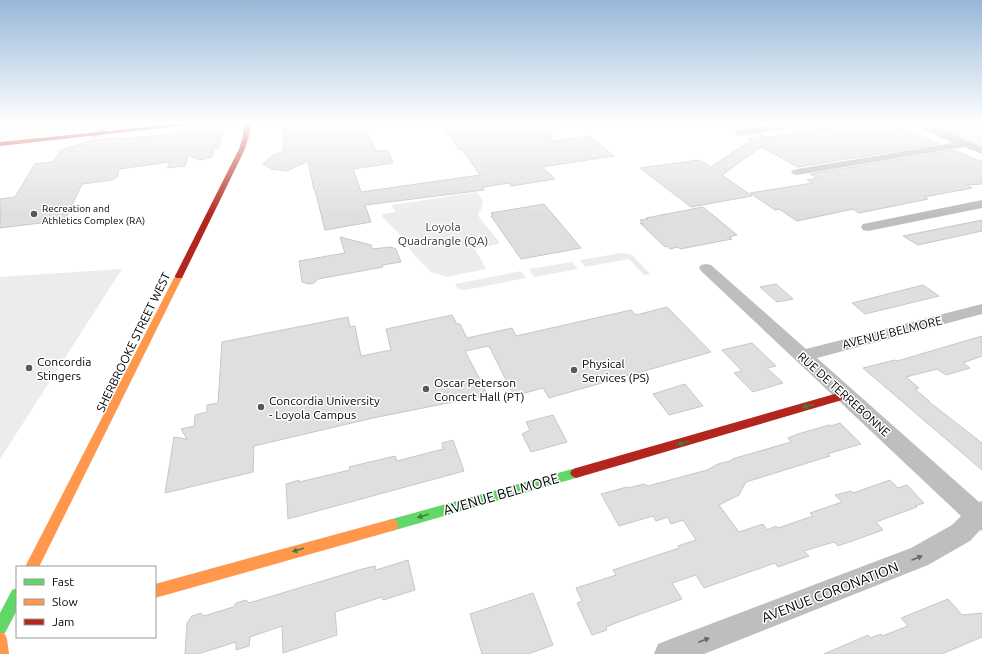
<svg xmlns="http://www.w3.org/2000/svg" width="982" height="654" font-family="Ubuntu,sans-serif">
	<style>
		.green { fill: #ececec }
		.building { fill: #dfdfdf; stroke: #c7c7c7 }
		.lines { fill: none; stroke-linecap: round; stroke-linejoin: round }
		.street { fill: #bebebe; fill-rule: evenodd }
		.fast { fill: #63d668; fill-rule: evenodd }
		.slow { fill: #ff974d; fill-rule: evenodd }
		.jam { fill: #b3261e; fill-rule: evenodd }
		.oneway { fill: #3b803e }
		.oneway2 { fill: #686868 }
		.poi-dot { fill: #595959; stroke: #fff; stroke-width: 1.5 }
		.labels { text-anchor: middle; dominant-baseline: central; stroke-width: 3; stroke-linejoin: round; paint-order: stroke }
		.far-poi-label { font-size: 10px; fill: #000; stroke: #fff; text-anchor: start }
		.park-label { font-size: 12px; fill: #333; stroke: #fff }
		.street-label { font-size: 12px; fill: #000; stroke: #fff }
		.poi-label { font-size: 12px; fill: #000; stroke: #fff; text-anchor: start }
		.near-street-label { font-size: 14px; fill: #000; stroke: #fff }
	</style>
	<rect width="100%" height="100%" fill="#fff"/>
	<g class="green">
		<path d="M6 124H94L85 131 0 140V127Z"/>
		<path d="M926 124H982V147Z"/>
		<path d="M477 192 483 200 481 210 478 213 479 217 499 242 498 244 475 249 486 269 447 277 431 272 414 255 399 234 382 216 384 214 395 212 392 205Z"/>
		<path d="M621 253 632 255 650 274 644 275 629 259 585 267 580 260Z"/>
		<path d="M572 262 578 269 534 277 529 269Z"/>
		<path d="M122 269 0 459V277Z"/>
		<path d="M521 271 526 278 465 290 458 289 455 284Z"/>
	</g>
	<g class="building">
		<path d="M283 124H364L376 151 387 150 393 163 353 169 361 192 480 175 462 149 459 150 442 124H551L552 141 589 136 614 156 542 167 555 179 511 186 509 183 483 187 484 190 365 205 371 222 325 230 315 190H314L308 161 287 171 272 169 263 164 272 156 284 151Z"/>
		<path d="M853 124H893L939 144 798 167 761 147 722 175 752 196 691 207 640 168 699 160 711 167 750 141 748 139 754 138 760 134H763L765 137 775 136Z"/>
		<path d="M208 129 223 130 219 148 214 149 212 157 199 160 188 155 185 166 167 168 170 162 119 169 117 177 112 180 82 184 65 220 0 228V199L15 197 35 164 53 162 61 150 94 140 121 137V139L199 131Z"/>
		<path d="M954 150 982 162V184L967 185 972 188 924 197 928 199 859 213 853 209 797 221 779 209 775 210 750 193 813 183 807 180 817 178 810 174Z"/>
		<path d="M544 204 581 248 521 259 491 216H493L491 213Z"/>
		<path d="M703 207 737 235 729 237 732 239 680 249 678 247 670 249 667 246 665 247 640 223H643L640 220 648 219 646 218Z"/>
		<path d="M982 220V231L918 245 903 236Z"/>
		<path d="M340 237 371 245 372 249 391 247 396 249 401 262 382 265 383 267 318 279 314 283 308 284 302 282 299 261 345 253Z"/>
		<path d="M776 284 793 299 777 302 760 287Z"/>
		<path d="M923 285 939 296 865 314 852 303Z"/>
		<path d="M667 307 711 352 549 398 543 388 514 396 489 346 465 351 488 395 373 418 254 446 253 472 165 493 174 437 187 439 181 429 194 426 195 415 207 412V405L218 403 222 342 348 317 350 327 355 326 361 356 391 350 386 329 452 315 457 324H460L467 338 512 328 516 336 631 310 636 315Z"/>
		<path d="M982 336V356L963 363 970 368 946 375 937 369 906 377 919 388 915 389 929 401H928L982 443V470L863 368 895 360 897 361Z"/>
		<path d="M752 343 776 366 767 368 783 383 753 392 734 373 742 371 722 350Z"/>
		<path d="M685 384 703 406 669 415 653 394Z"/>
		<path d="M553 415 567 442 531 452 522 434 530 430 526 422Z"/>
		<path d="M840 423 861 444 827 454 830 456 746 482 739 495 719 505 739 532 763 524 767 530 776 526 778 528 813 516 810 513 842 502 835 495 851 491 853 493 890 480 898 488 907 485 924 503 915 506 917 507 876 522 883 530 838 546 834 542 804 551 809 556 778 567 775 563 704 588 696 575 672 583 682 599 621 621 606 627 607 630 592 635 577 603 582 601 576 588 616 575 613 570 679 548 678 546 696 540 683 520 671 524 668 517 656 521 653 516 619 526 601 494 627 487 628 488 644 484 648 486 707 470 718 464 733 460 732 459 791 442 788 438 798 434 829 425 831 426Z"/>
		<path d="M453 440 464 471 288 519 286 484 299 480V482L350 470 349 467 395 456 397 461 443 449 442 443Z"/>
		<path d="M408 560 415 590 383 600 382 597 335 612 337 635 283 653 282 626 250 637 249 646 236 650V642L198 654H185L187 623 192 616 201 613 204 616 233 607 236 603 246 600 249 603 362 569 375 566 376 570Z"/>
		<path d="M533 593 553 645 528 654H482L470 614Z"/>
		<path d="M948 599 962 615 982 613V637L942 654H824L868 635 870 638 881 634 882 636 908 626 901 618Z"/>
	</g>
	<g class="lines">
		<g class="street">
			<path d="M101 124H112L100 137H92L91 135Z"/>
			<path d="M778 124H804L799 127 739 136 734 133 739 130Z"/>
			<path d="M911 124C936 124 960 138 982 147V154L964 147 797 175 793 174 791 172 793 170 797 169 953 143Z"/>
			<path d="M982 200V208L868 231 863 230 861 227 863 224 868 223Z"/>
			<path d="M706 264 711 265 806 349 982 304V314L817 358 979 502 982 501V531L980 530 970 541 928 565 704 654H654L658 644 668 640 911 548 952 525 961 516 701 271 699 268 701 265Z"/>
		</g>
		<g class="fast">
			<path d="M576 468 580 470 582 473 580 476 576 478 392 531 387 529 386 525 387 521 392 519Z"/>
			<path d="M17 588V610L5 633 0 635V613L12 590Z"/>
		</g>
		<g class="slow">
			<path d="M176 274H182L183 276 39 567H25Z"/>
			<path d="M392 519 397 521 398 525 397 529 392 531 155 598V584Z"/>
			<path d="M0 632 5 634 7 639 9 654H0Z"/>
		</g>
		<g class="jam">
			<path d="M177 124H197L0 146V142Z"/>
			<path d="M244 124H250L249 136 245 149 183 276 182 278H176L175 276 239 149 243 136Z"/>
			<path d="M845 391 849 392 850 395 849 398 576 478 572 476 570 473 572 470 576 468Z"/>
		</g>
	</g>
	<defs><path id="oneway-solid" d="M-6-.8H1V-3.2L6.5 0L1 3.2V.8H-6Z"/></defs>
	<g class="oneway">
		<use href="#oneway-solid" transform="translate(808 406) rotate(164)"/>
		<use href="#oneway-solid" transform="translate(683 443) rotate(164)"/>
		<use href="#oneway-solid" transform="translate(423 516) rotate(164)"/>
		<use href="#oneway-solid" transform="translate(298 550) rotate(164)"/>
	</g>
	<g class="oneway2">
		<use href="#oneway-solid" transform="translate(917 558) rotate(-23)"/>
		<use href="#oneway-solid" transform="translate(704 640) rotate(-21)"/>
	</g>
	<linearGradient id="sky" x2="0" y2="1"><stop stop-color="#97b8d8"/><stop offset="0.57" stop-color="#fff"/><stop offset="1" stop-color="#fff" stop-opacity="0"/></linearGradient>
	<rect width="982" height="216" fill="url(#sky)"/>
	<g class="poi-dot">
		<circle cx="34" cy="214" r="4"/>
		<circle cx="29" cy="368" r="4"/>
		<circle cx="574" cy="370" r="4"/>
		<circle cx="426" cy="389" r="4"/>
		<circle cx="261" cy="407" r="4"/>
	</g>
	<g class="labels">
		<g class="far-poi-label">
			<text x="42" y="208">Recreation and<tspan x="42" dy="12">Athletics Complex (RA)</tspan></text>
		</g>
		<g class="park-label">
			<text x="443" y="226">Loyola<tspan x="443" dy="14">Quadrangle (QA)</tspan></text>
		</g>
		<g class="street-label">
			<text transform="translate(892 332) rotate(-14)">AVENUE BELMORE</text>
			<text transform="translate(133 342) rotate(-64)">SHERBROOKE STREET WEST</text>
			<text transform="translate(844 394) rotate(42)">RUE DE TERREBONNE</text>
		</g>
		<g class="poi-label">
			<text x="37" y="361">Concordia<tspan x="37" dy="14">Stingers</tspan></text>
			<text x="582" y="363">Physical<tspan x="582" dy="14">Services (PS)</tspan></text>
			<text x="434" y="382">Oscar Peterson<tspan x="434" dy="14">Concert Hall (PT)</tspan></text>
			<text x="269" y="400">Concordia University<tspan x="269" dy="14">- Loyola Campus</tspan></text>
		</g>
		<g class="near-street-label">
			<text transform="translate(501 494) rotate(-16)">AVENUE BELMORE</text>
			<text transform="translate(830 592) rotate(-21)">AVENUE CORONATION</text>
		</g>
	</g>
	<rect x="16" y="566" width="140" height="72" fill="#ffffff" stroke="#999999"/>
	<rect x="24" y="579" width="20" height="6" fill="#63d668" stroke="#999999"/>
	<text x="52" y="586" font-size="12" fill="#000000">Fast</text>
	<rect x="24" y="599" width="20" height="6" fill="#ff974d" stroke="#999999"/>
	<text x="52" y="606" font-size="12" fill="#000000">Slow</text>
	<rect x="24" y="619" width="20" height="6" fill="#b3261e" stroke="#999999"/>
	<text x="52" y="626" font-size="12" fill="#000000">Jam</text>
</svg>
